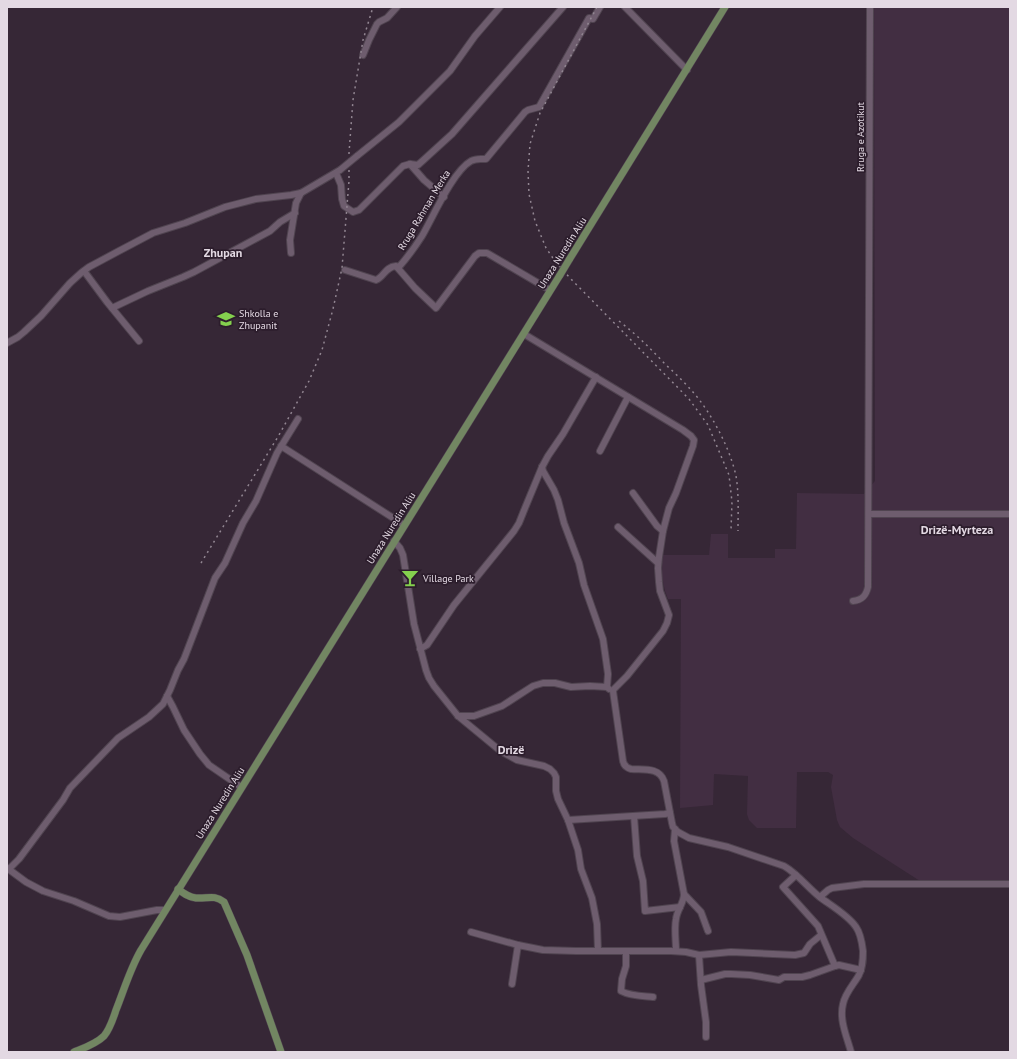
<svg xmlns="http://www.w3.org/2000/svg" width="1017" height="1059" font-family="'PT Sans',sans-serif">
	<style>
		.built { fill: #422e42 }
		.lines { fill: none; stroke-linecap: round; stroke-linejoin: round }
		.minor-casing { stroke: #504450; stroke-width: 8 }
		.major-casing { stroke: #504450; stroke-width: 8 }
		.minor { stroke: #6e5d6e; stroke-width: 6 }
		.major { stroke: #728662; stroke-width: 7 }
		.rail { stroke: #928692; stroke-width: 1.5; stroke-dasharray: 2 4; stroke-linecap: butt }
		.minor-bridge-casing { stroke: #504450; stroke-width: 8; stroke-linecap: butt }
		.major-bridge-casing { stroke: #504450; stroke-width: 8; stroke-linecap: butt }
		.minor-bridge { stroke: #6e5d6e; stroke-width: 6 }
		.major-bridge { stroke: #728662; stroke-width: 7 }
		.labels { text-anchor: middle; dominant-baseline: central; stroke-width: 3.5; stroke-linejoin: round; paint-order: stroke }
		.street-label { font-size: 10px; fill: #e3d9e3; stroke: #2c1d2c }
		.poi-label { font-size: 10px; fill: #e3d9e3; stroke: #2c1d2c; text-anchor: start }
		.quarter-label { font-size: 12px; font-weight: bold; fill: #e3d9e3; stroke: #2c1d2c }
	</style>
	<rect width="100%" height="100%" fill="#362736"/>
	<path class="built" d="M874 7H1010V881H920L853 838 840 827 837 820 831 787 833 775 828 772H797L796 828H757L749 820 747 814 748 776 714 774 713 805 680 808 681 599H668L665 591 662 577V555H709L711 534H728V558H775V549H796L797 493 864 494 875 481Z"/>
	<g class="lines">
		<g class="minor-casing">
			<g id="minor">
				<path d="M625 7 687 70"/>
				<path d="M363 55 369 40 377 24 379 22 387 18 397 7"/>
				<path d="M357 156 399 122 450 71 475 36 500 7"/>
				<path d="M410 164 424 180 444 197"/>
				<path d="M336 173 341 185 342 199 344 206 353 212 359 210 403 166 410 164 418 165 452 134 563 7"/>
				<path d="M291 253 290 240 296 203 301 193"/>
				<path d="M398 268C407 258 415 247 422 236 433 217 453 171 471 161 476 158 480 159 486 159L525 112 528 110 539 107 589 18 593 19 600 7"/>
				<path d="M345 270 376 280C384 277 385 267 396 266L415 288 436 308 475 256 479 253H487L550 290"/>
				<path d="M84 271 107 302 139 341"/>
				<path d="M112 308 148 291 183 277 194 272 270 231 280 222 295 213"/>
				<path d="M524 334 683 430 691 436 694 440 693 446 676 493 669 508 663 531 659 557 658 568 659 582 660 591 669 615 667 623 663 631 627 676 614 689 613 691 623 761C624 766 627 768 631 769 644 770 659 767 664 781L672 823 673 827 678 832 689 838 728 847 784 866C798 874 808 888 821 898 832 906 849 916 856 927 861 934 862 943 863 951 863 959 863 967 859 975 854 984 845 993 843 1004 839 1020 847 1037 851 1052"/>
				<path d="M7 343 18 337 24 332 41 316 70 283 81 273 89 267 117 252 153 233 185 223 225 207 256 199 291 195 301 193 340 170"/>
				<path d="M281 446 404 525"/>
				<path d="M600 451 628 397"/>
				<path d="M542 467 543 471 554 490 558 500 564 523 579 563 584 585 603 639 608 674 607 687"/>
				<path d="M633 493 657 526 663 531"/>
				<path d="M869 514H1010"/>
				<path d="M618 527 658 563"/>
				<path d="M394 541 400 548 403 555 414 624 426 670 429 678 434 686 458 716 498 749 506 754 517 760 544 766 550 769 554 773 556 777V791L558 799 568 820 578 850 581 869 592 898 597 924 598 951"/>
				<path d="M853 601C862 600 866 596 868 587L870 7"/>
				<path d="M420 649 427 645 454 605 514 531 519 523 525 508 542 467 548 456 563 434 596 377"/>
				<path d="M167 696 173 707 184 730 200 754 209 765 241 787"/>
				<path d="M458 716H474L502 706 533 686 543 683H555L571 687 590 686 607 687 609 689"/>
				<path d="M634 816 637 856 643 881 645 911 680 907"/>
				<path d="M568 820 665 814 670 813"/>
				<path d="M675 829 674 841 684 894C684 903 677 910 676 919 674 929 676 941 676 951"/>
				<path d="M7 868 26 882 43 891 74 901 109 916 120 917 157 910H165"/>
				<path d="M9 869 19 859 63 800 70 788 118 738 149 717 163 704 170 690 178 670 184 659 215 578 225 563 243 523 256 501 277 453 298 419"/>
				<path d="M796 875 783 887 818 926 835 966"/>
				<path d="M684 894 701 912 708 931"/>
				<path d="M820 897 828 890 832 888 864 884H1010"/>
				<path d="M471 932 518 945"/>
				<path d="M626 951V966L622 979 621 991C630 996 643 996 653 997"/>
				<path d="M699 955 701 985 706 1022V1037"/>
				<path d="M701 980 725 974H731L750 975 779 980 784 977H802L810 975 835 966 839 965 861 970"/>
				<path d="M512 984 518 945 543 950 576 951H671L686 952 699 955 731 952 795 955 804 953 810 944 821 935"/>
			</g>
		</g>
		<g class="major-casing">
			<g id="major">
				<path d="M569 260 725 7"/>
				<path d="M178 889C183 893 188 897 196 898 207 899 214 894 224 902L247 955 281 1052"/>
				<path d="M74 1052C84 1048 96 1044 104 1036 110 1029 113 1019 116 1010 124 990 130 969 141 950L560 275"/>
			</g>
		</g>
		<use href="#minor" class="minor"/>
		<use href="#major" class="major"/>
		<g class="rail">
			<path d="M597 7 540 113 530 144 528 171 529 194 535 221 546 248 555 261 569 277 689 399 708 425 729 475 732 502 731 530"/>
			<path d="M619 321C637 335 651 349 666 365 675 373 684 382 692 391 711 412 730 448 736 476 739 494 738 512 738 531"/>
			<path d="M201 563 279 435 309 381 322 350 333 309 342 268 349 181V153L353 100 363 40 373 7"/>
		</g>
		<g class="minor-bridge-casing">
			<path id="minor-bridge" d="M340 170 357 156"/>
		</g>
		<g class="major-bridge-casing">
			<path id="major-bridge" d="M560 275 569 260"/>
		</g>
		<use href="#minor-bridge" class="minor-bridge"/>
		<use href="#major-bridge" class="major-bridge"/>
	</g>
	<defs>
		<g id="school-bare" transform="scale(1.38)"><path d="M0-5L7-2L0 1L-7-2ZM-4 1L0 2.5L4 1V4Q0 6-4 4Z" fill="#84d04e" stroke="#2c1d2c" stroke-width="2.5" paint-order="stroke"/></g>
		<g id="bar-bare" transform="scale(1.38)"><path d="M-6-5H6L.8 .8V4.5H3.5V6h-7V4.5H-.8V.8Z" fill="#84d04e" stroke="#2c1d2c" stroke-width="2.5" paint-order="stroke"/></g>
	</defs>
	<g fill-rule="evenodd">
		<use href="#school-bare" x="226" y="319"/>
		<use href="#bar-bare" x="410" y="578"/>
	</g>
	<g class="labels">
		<g class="street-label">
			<text transform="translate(860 137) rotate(-90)">Rruga e Azotikut</text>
			<text transform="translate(424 210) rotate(-59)">Rruga Rahman Merka</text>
			<text transform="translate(562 253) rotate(-58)">Unaza Nuredin Aliu</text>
			<text transform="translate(391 528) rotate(-58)">Unaza Nuredin Aliu</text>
			<text transform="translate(220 803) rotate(-58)">Unaza Nuredin Aliu</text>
		</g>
		<g class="poi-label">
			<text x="239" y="313">Shkolla e<tspan x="239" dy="12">Zhupanit</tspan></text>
			<text x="423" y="578">Village Park</text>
		</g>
		<g class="quarter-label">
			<text x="223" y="252">Zhupan</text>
			<text x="957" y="529">Drizë-Myrteza</text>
			<text x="511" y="749">Drizë</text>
		</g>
	</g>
	<rect width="1017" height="1059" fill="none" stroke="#e3d9e3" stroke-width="16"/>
</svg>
